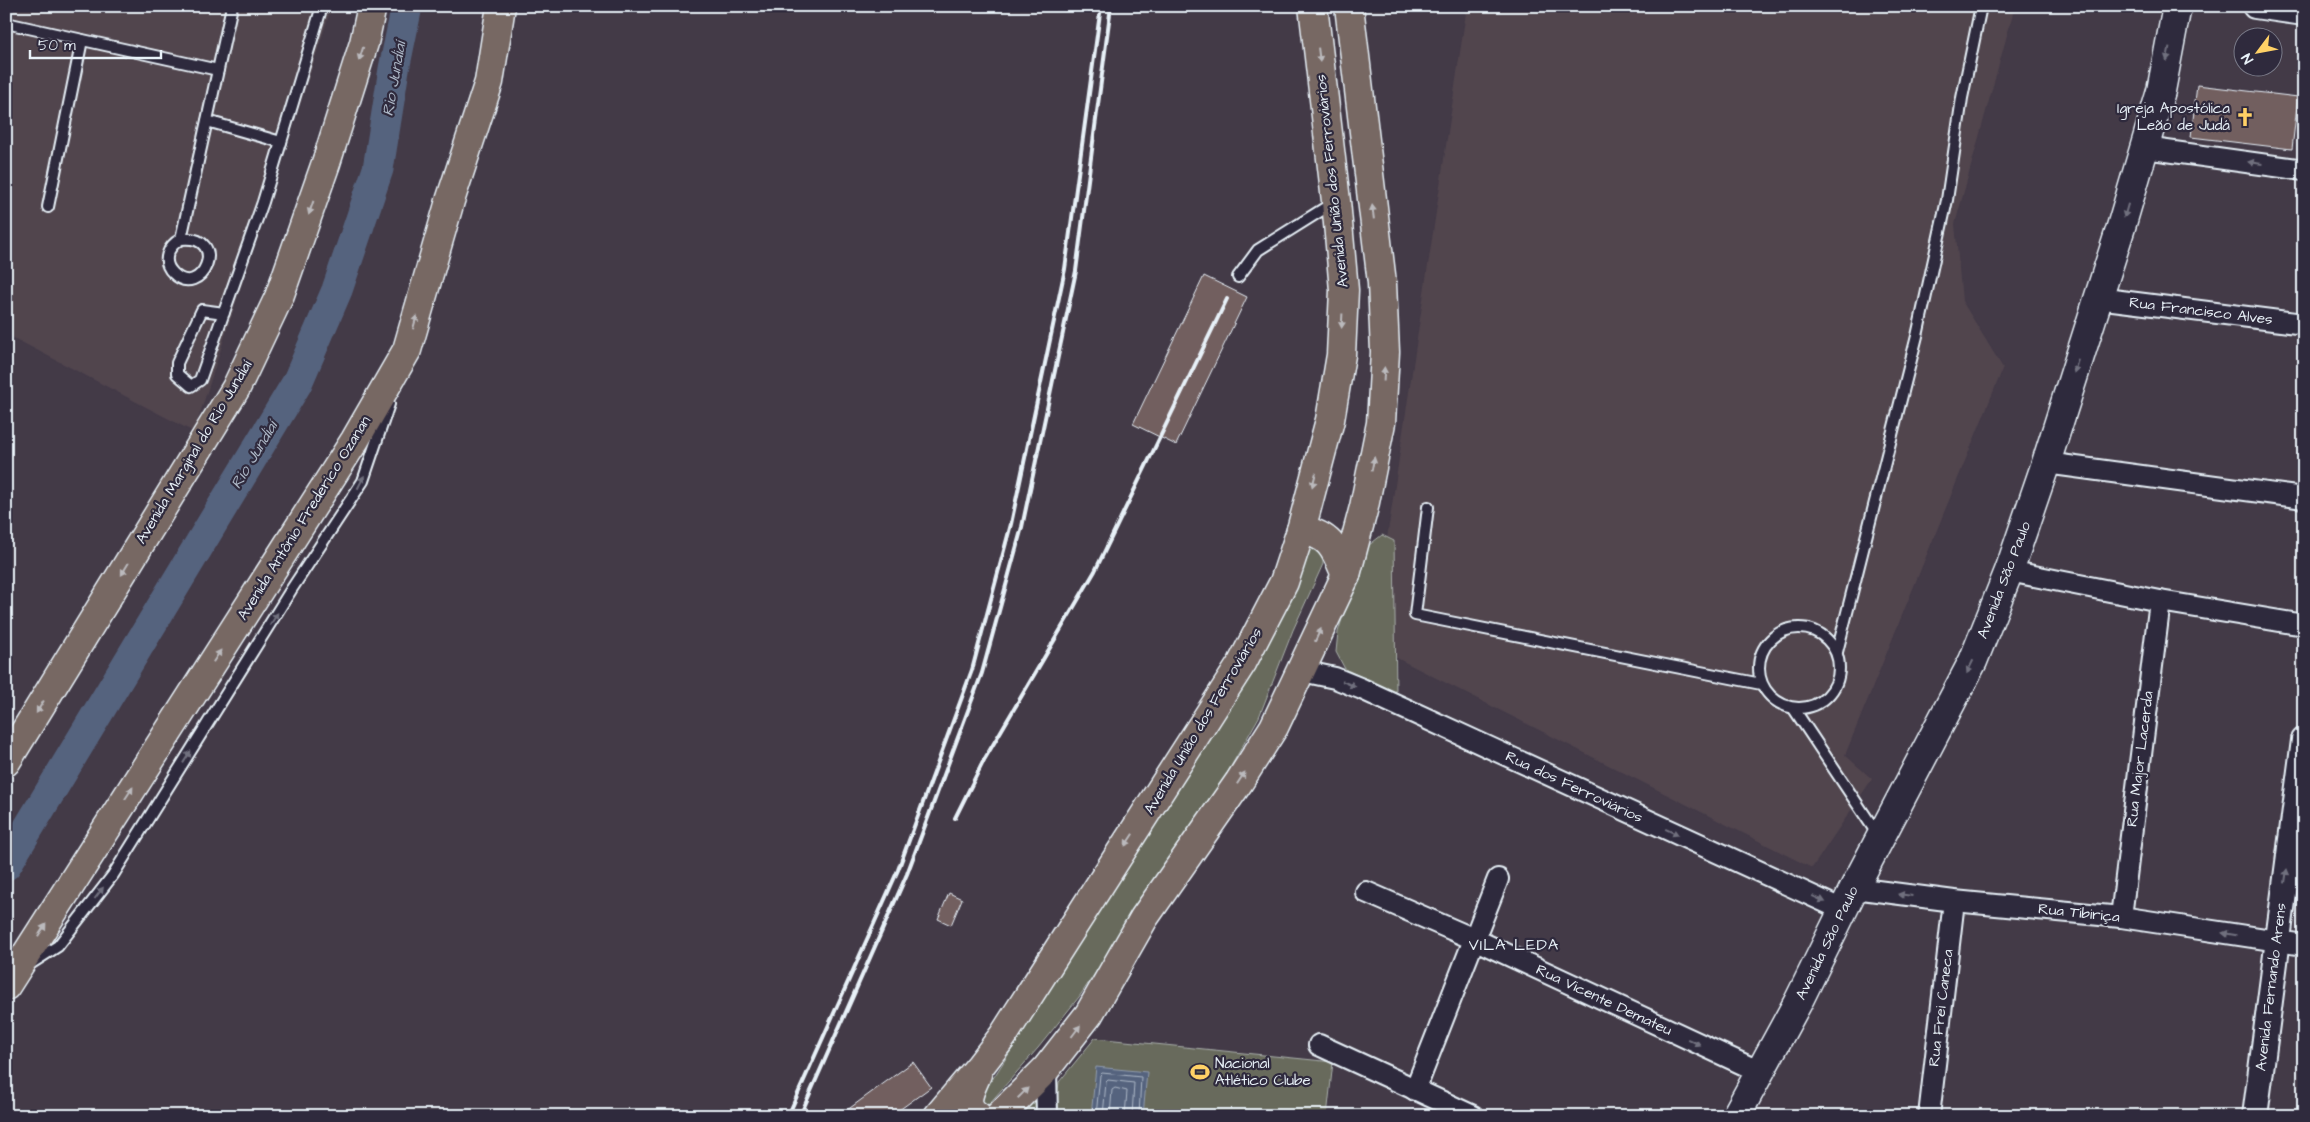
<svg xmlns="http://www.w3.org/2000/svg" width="2310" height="1122" font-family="'Architects Daughter',sans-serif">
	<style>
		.built { fill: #51454e }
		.green { fill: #686a5c; stroke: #a8aeaa }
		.water { fill: #55637e; stroke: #909caf }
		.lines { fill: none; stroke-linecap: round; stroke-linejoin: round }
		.shore { stroke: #adb8c7; stroke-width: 1 }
		.river { stroke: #55637e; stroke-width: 31 }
		.building { fill: #725e5f; stroke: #e8f1f8 }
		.service-casing { stroke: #e8f1f8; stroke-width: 14 }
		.minor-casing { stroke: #e8f1f8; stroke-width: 24 }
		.tertiary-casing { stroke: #e8f1f8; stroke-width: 28 }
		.secondary-casing { stroke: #e8f1f8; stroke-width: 31 }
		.primary-casing { stroke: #e8f1f8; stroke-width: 31 }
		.service { stroke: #2f2a3d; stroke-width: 10 }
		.minor { stroke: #2f2a3d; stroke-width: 20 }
		.tertiary { stroke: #2f2a3d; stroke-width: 24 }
		.secondary { stroke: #2f2a3d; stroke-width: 28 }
		.primary { stroke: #776864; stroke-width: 28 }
		.rail { stroke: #e8f1f8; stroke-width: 4 }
		.oneway { fill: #bbbabd }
		.oneway2 { fill: #70707e }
		.labels { text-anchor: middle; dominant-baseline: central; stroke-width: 4.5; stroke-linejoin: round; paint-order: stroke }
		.poi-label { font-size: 15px; fill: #e8f1f8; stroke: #2f2a3d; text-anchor: end }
		.street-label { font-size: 15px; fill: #e8f1f8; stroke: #2f2a3d }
		.water-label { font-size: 16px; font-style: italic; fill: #adb8c7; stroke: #2f2a3d }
		.neighbourhood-label { font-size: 16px; letter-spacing: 1px; fill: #e8f1f8; stroke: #2f2a3d }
	</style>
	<rect width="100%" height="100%" fill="#433a47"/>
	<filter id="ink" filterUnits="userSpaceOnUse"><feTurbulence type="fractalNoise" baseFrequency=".02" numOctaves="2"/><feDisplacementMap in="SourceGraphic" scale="10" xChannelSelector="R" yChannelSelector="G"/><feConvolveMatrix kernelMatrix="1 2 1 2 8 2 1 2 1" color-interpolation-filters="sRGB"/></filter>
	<g filter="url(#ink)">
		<g class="built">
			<path d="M6 6H332L194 432 6 334Z"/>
			<path d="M1467 6H2015L1955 224 1962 301 2003 368 1845 755 1872 779 1812 868 1371 645Z"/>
		</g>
		<g class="green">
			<path d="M1382 535 1394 541 1396 693 1345 669 1336 652 1338 632 1364 549Z"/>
			<path d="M1316 546 1323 552V564L1293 630 1259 717 1205 812 1079 997 1038 1048 988 1105 982 1103 981 1097 1030 1021 1050 983 1304 549Z"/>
			<path d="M1095 1038 1333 1062 1327 1116H1055L1059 1082Z"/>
			<path d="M1037 1095 1034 1116H1010Z"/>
		</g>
		<path class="water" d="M1096 1067 1147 1072 1143 1116H1091Z"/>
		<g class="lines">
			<g class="shore">
				<path d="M1096 1116 1100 1075 1102 1073 1141 1077 1139 1116"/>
				<path d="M1103 1116 1106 1082 1108 1080 1134 1083 1132 1116"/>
				<path d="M1110 1116 1112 1090 1115 1088 1127 1091 1125 1116"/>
			</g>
			<path class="river" d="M6 865 297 383 337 290 378 169 394 69 407 6"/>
		</g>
		<g class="building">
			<path d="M2197 85 2298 97 2292 149 2191 137Z"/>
			<path d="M1204 276 1247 297 1176 445 1133 424Z"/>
			<path d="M949 893 962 899 951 925 938 919Z"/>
			<path d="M913 1062 931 1087 891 1116H839Z"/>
		</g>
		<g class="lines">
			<g class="service-casing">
				<g id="service">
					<path d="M6 23 218 70"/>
					<path d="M207 121 281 142"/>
					<path d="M48 207 82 40"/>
					<path d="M181 239C231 234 201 302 173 273 161 261 168 246 181 239L232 6"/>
					<path d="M1238 277 1258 250 1333 203"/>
					<path d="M224 313 202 310 177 363V374L191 386 200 380 263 202 322 6"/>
					<path d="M1428 507 1415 615 1761 684"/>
					<circle cx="1799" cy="668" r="40"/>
					<path d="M1837 652 1917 336 1947 200 1962 98 1981 6"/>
					<path d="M1794 709 1878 835"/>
					<path d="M30 964 58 946 113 875 291 590 363 481 389 404"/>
				</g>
			</g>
			<g class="minor-casing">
				<g id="minor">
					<path d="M2145 148 2304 170"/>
					<path d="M2097 298 2304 324"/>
					<path d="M2046 463 2304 498"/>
					<path d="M2009 571 2160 601 2304 625"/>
					<path d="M1302 671 1335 678 1362 689 1843 910"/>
					<path d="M1854 888 1954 901 2121 917 2304 945"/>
					<path d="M1366 892 1476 940 1760 1072"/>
					<path d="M2121 917 2160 601"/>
					<path d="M1319 1045 1473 1116"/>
					<path d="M1046 1069 1047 1116"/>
					<path d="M1415 1090 1498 879"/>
					<path d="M1929 1116 1954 901"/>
				</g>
			</g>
			<g class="tertiary-casing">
				<g id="tertiary">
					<path d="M2255 6 2304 13"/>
					<path d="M2255 1116 2304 740"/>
				</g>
			</g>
			<g class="secondary-casing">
				<path id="secondary" d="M1736 1116 1798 1002 1854 888 1973 661 2009 571 2046 463 2121 227 2161 91 2177 6"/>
			</g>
			<g class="primary-casing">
				<g id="primary">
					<path d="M1301 530C1331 535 1335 549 1346 575"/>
					<path d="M6 762 236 388 279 297 326 163 364 43 372 6"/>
					<path d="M6 986 355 440 407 350 450 201 489 82 501 6"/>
					<path d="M977 1074C971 1089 960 1105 978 1116"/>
					<path d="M938 1116 980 1066 1003 1036 1242 663 1284 582 1301 530 1330 420 1341 355 1344 290 1336 201 1313 6"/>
					<path d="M999 1116 1046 1069 1089 1014 1144 918 1239 782 1274 727 1346 575 1364 507 1381 423 1385 352 1382 283 1349 6"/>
				</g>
			</g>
			<use href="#service" class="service"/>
			<use href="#minor" class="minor"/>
			<use href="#tertiary" class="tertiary"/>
			<use href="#secondary" class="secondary"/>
			<use href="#primary" class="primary"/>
			<g class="rail">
				<path d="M955 818 984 760 1095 571 1227 299"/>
				<path d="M788 1116 898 870 972 670 1011 524 1065 269 1101 6"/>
				<path d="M800 1116 907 874 982 673 1022 527 1076 271 1111 6"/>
			</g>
		</g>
		<defs><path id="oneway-solid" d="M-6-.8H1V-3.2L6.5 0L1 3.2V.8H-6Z" transform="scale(1.25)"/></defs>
		<g class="oneway">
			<use href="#oneway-solid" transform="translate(361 54) rotate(108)"/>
			<use href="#oneway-solid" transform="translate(1319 55) rotate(83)"/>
			<use href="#oneway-solid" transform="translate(311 208) rotate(109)"/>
			<use href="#oneway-solid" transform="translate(1373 212) rotate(-97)"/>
			<use href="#oneway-solid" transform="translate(1342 321) rotate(93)"/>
			<use href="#oneway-solid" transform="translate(415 322) rotate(-74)"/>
			<use href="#oneway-solid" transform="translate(1384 374) rotate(-87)"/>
			<use href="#oneway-solid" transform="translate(1373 464) rotate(-79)"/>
			<use href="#oneway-solid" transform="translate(1314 480) rotate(105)"/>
			<use href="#oneway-solid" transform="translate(125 569) rotate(121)"/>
			<use href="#oneway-solid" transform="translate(1318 635) rotate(-65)"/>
			<use href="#oneway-solid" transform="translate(217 656) rotate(-57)"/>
			<use href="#oneway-solid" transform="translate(40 707) rotate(121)"/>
			<use href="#oneway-solid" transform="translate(1241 778) rotate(-57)"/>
			<use href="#oneway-solid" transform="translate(129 793) rotate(-57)"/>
			<use href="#oneway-solid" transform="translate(1129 840) rotate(123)"/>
			<use href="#oneway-solid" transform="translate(42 930) rotate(-57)"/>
			<use href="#oneway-solid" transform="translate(1076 1031) rotate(-53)"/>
			<use href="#oneway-solid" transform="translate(1023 1093) rotate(-45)"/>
		</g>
		<g class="oneway2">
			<use href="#oneway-solid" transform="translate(2168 54) rotate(101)"/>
			<use href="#oneway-solid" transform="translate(2255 163) rotate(-172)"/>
			<use href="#oneway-solid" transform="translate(2126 211) rotate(106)"/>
			<use href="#oneway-solid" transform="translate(2076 366) rotate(107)"/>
			<use href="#oneway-solid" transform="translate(361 482) rotate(-63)"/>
			<use href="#oneway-solid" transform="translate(274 619) rotate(-58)"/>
			<use href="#oneway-solid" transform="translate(1970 667) rotate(116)"/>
			<use href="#oneway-solid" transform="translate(1349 684) rotate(22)"/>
			<use href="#oneway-solid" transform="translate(187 757) rotate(-58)"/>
			<use href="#oneway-solid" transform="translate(1672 832) rotate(25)"/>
			<use href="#oneway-solid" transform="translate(2286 876) rotate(-82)"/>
			<use href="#oneway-solid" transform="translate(99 893) rotate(-53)"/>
			<use href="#oneway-solid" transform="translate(1905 895) rotate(-173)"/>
			<use href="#oneway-solid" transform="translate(1819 899) rotate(25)"/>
			<use href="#oneway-solid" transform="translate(2229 934) rotate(-171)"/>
			<use href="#oneway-solid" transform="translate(1694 1042) rotate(25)"/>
		</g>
	</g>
	<defs>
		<g id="church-bare" transform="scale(1.5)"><path d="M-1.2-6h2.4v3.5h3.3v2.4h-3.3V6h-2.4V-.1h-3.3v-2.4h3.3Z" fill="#ffd166" stroke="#2f2a3d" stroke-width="2.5" paint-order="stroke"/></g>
		<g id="stadium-bare" transform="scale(1.5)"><path d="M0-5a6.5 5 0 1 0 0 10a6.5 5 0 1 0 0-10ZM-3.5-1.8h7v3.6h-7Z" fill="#ffd166" stroke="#2f2a3d" stroke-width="2.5" paint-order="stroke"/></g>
	</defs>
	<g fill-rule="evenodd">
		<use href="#church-bare" x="2245" y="117"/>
		<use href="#stadium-bare" x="1200" y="1072"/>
	</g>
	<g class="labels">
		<g class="poi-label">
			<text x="2230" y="108">Igreja Apostólica<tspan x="2230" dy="17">Leão de Judá</tspan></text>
			<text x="1215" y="1063" text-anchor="start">Nacional<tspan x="1215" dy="17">Atlético Clube</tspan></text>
		</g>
		<g class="street-label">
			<text transform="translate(1332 181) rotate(-96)">Avenida União dos Ferroviários</text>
			<text transform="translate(2201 311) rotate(7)">Rua Francisco Alves</text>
			<text transform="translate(194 452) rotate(-59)">Avenida Marginal do Rio Jundiaí</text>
			<text transform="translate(304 518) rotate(-58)">Avenida Antônio Frederico Ozanan</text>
			<text transform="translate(2004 580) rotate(-69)">Avenida São Paulo</text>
			<text transform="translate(1203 721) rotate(-59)">Avenida União dos Ferroviários</text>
			<text transform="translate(2140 759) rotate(-83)">Rua Major Lacerda</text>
			<text transform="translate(1574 787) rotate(25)">Rua dos Ferroviários</text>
			<text transform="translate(2079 913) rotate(6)">Rua Tibiriça</text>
			<text transform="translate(1827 943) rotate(-64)">Avenida São Paulo</text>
			<text transform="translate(2271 987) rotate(-83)">Avenida Fernando Arens</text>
			<text transform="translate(1604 1000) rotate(25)">Rua Vicente Demateu</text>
			<text transform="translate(1941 1008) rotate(-83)">Rua Frei Caneca</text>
		</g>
		<g class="water-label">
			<text transform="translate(394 79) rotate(-80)">Rio Jundiaí</text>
			<text transform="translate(254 455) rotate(-59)">Rio Jundiaí</text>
		</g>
		<g class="neighbourhood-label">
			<text x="1514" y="945">VILA LEDA</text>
		</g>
	</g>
	<rect width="2310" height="1122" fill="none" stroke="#2f2a3d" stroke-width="25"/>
	<rect x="12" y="12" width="2285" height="1097" fill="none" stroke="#e8f1f8" stroke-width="2" filter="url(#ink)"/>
	<g transform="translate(2258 52) rotate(238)"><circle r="24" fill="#2f2a3d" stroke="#797a88"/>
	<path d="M0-4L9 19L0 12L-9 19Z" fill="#ffd166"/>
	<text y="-8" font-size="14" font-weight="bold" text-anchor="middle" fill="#e8f1f8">N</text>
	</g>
	<path d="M30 50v8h131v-8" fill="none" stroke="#e8f1f8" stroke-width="2.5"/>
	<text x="38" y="50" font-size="15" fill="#e8f1f8" stroke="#2f2a3d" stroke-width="4" paint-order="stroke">50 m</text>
</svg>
